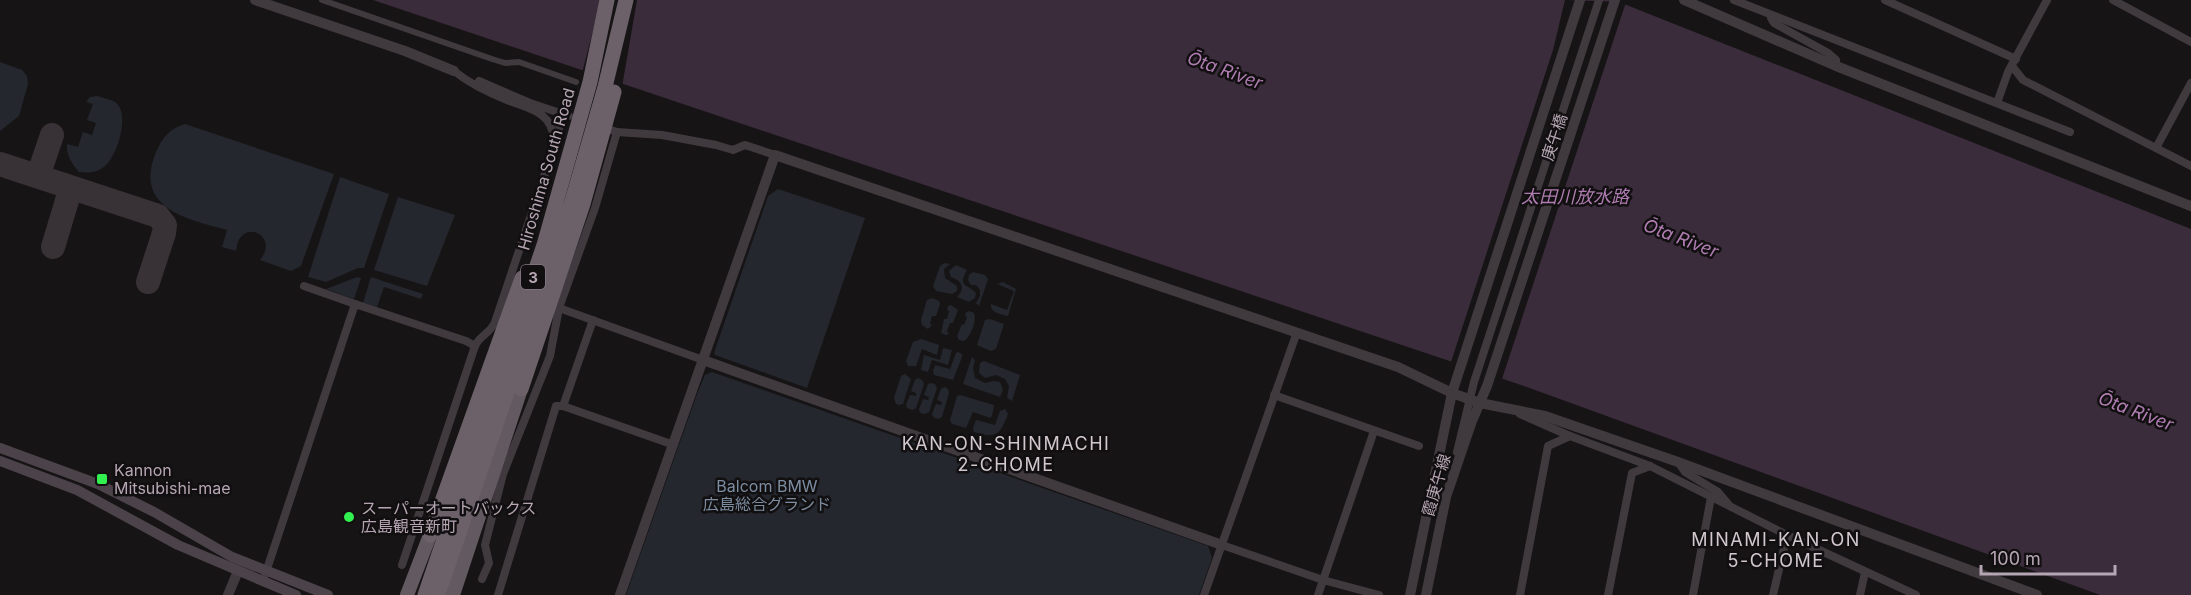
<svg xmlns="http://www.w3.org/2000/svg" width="2191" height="595" font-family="Inter,'Noto Sans JP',sans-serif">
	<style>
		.green { fill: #24272e }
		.water { fill: #3b2c3c }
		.pier { fill: #161415 }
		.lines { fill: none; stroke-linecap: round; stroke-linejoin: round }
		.taxiway { stroke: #383236; stroke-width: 24 }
		.pedestrian { stroke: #403a3e; stroke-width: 6 }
		.minor { stroke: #403a3e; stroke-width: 8 }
		.tertiary { stroke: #403a3e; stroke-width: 10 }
		.secondary { stroke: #4b4349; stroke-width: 10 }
		.trunk { stroke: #635960; stroke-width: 14 }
		.motorway { stroke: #6c6169; stroke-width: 15 }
		.poi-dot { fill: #31f050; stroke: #110f10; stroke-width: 2 }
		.labels { text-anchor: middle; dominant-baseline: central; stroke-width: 5; stroke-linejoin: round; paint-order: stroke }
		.shield { fill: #110f10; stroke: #847982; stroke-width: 1.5 }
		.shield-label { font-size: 15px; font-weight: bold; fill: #b6a6b3 }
		.street-label { font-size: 16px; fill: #b6a6b3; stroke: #110f10 }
		.poi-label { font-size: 16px; fill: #b6a6b3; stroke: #110f10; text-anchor: start }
		.park-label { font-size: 16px; fill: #7d8da1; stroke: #110f10 }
		.water-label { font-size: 18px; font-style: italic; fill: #af7db1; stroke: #110f10 }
		.neighbourhood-label { font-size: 18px; letter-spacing: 1.5px; fill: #d2c7cf; stroke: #110f10 }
	</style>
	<rect width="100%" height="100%" fill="#161415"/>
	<g class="green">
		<path d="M0 62 22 70 27 76 28 84 19 116 0 131Z"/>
		<path d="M97 96C103 98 110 99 115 102 131 113 117 156 105 166 97 173 89 173 79 172 72 164 66 155 67 144L78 147 83 132 92 135 96 123 87 120 93 104 86 102 90 97Z"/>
		<path d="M185 124 334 174 301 266 291 271 260 260C281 235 239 216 236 251L222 247 227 230C186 219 133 208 156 152 162 138 169 129 185 124Z"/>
		<path d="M340 177 389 194 364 268H358L326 282 308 277Z"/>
		<path d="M778 189 865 218 807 388 715 355 714 353 768 196Z"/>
		<path d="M398 197 455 215 427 286 374 270Z"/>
		<path d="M944 263 950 264 944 269 945 278 957 286V291L952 294 936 291 933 286 940 266Z"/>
		<path d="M956 265 967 270C957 287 968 284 976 293L975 298 969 302 957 297C966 288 962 281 951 277L949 271Z"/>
		<path d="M973 272 985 275 988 279 979 306 976 303 980 296V290L976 285H971L968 280 969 275Z"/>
		<path d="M357 277 361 278 354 299 326 289Z"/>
		<path d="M371 277 423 294 421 299 384 287 377 307 363 303Z"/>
		<path d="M1003 282 1016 289 1008 316C1001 314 990 313 991 304L1007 310 1014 291 997 284Z"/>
		<path d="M932 298 939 301 940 304 936 316H932L930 324 932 325 928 329 922 325 921 320 927 300Z"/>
		<path d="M951 305 958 310 953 323H950L947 331 949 334 946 335 941 333 944 319H947L949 311 947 310 948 306Z"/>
		<path d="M969 311 974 313C977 321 971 336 964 341L959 340 957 336 962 324 964 325 967 317 965 316 966 312Z"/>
		<path d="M990 319 1004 324 996 349 991 351 977 345 985 320Z"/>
		<path d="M921 339 939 345 937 355 922 349 916 366H908L906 361 913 342Z"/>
		<path d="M943 348 952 350 948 365 932 360 928 372 921 370 924 355 940 360Z"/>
		<path d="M958 352 962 354V357L953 380 934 375 933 371 935 365 950 369 956 353Z"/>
		<path d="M972 357 975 360 973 368 975 378 985 383 994 381 1000 382 1003 390 1000 397 963 384Z"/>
		<path d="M984 361 1020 375 1012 401 1007 398 1009 386 1005 379 996 375 985 378 979 373 980 363Z"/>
		<path d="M712 372 1208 546 1212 558 1199 595H626L697 394 705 375Z"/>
		<path d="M905 374 911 379 903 404 899 405 896 404 894 398 901 376Z"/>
		<path d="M918 378 922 380 924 384 916 408 912 410 907 408 906 405 910 395 916 396V393L911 391 915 380Z"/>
		<path d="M931 383 935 384 937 388 929 412 925 414 920 413 919 409 923 399 928 400 929 397 924 395 928 384Z"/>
		<path d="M944 387 948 389 949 393 942 417 938 419 933 417 932 414 936 404 941 405 942 402 937 400 941 389Z"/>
		<path d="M960 395 994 405 992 416 990 418 973 412 966 428 952 424 950 420 957 396Z"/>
		<path d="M1005 409 1008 414C1000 435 996 439 974 432L973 428 976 420 995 425 1000 411Z"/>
	</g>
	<path class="water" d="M373 0H1614L2191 229V595H2100L1524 386Z"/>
	<g class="pier">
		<path d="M601 0H637L622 87 582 73Z"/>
		<path d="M1565 0 1626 2 1501 382 1450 365 1553 50Z"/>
	</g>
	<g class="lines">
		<g class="taxiway">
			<path d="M0 164 158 216 165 225 164 233 148 282"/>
			<path d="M38 176 52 135"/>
			<path d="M53 247 69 194 64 185"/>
		</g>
		<path class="pedestrian" d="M322 0 492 59 505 63 519 62 576 82"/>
		<g class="minor">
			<path d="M1734 0 2070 132"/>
			<path d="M1885 0 2016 59"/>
			<path d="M2113 0 2191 42"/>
			<path d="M1772 15 1771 18 1774 23 1828 53 1836 60V66"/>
			<path d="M2012 66 2023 80 2191 166"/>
			<path d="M454 71C469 83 489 93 507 100 529 109 552 111 554 140"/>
			<path d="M479 81 530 103 569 116"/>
			<path d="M1997 103 2008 72 2047 0"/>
			<path d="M617 132 662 135 716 145 733 150 745 145 775 155"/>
			<path d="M2156 148 2191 83"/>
			<path d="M304 286 355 304"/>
			<path d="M559 308 703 360"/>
			<path d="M1274 395 1419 446"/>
			<path d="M563 406 593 320"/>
			<path d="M1520 414 1570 436 1650 466 1787 535 1916 595"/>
			<path d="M1457 452 1474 382 1599 0"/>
			<path d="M1678 462 1685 472 1718 492 1729 505"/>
			<path d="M1222 545 1323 580 1379 595"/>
			<path d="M402 565 475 346C480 335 491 333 495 322L554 147 563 114"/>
			<path d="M265 575 355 304 466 341 475 346"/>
			<path d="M482 579 489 563 485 545 503 474 550 356 559 308 595 208 617 132 611 130"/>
			<path d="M498 595 556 406H563L674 445"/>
			<path d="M1204 595 1297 332"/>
			<path d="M1318 595 1374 431"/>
			<path d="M1520 595 1548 446 1570 436"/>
			<path d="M1608 595 1632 473 1650 466"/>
			<path d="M1693 595 1711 497"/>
			<path d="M1773 595 1787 535"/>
			<path d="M1860 595 1865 572"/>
		</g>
		<g class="tertiary">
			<path d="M255 0 405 51 454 71"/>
			<path d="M1684 0 1836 66 2191 206"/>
			<path d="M703 360 1222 545"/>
			<path d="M228 595 238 571"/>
			<path d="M620 595 775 155 1398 367 1452 393 1480 403 1545 416 1678 462 2037 595"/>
			<path d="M1410 595 1452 393 1580 0"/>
			<path d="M1426 595 1446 497 1472 421 1487 386 1615 0"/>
		</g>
		<g class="secondary">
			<path d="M0 448 98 484 154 512 232 557 328 595"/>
			<path d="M0 461 77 490 178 545 296 595"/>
		</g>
		<g class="trunk">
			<path d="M407 595 430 535"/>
			<path d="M453 595 521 389"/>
		</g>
		<g class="motorway">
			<path d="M521 389 583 204 614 92"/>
			<path d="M430 535 522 278"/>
			<path d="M425 595 544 245 590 82 607 0"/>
			<path d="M438 595 572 201 605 87 626 0"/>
		</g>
	</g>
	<g class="poi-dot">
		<rect x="96" y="473" width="12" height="12" rx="3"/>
		<circle cx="349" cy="517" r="6"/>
	</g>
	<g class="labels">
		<rect class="shield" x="521" y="265" width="24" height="24" rx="4.5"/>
		<g class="shield-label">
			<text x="533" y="277">3</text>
		</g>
		<g class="street-label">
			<text transform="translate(1554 137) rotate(-72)">庚午橋</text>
			<text transform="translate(546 169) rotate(-74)">Hiroshima South Road</text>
			<text transform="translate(1436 485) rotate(-74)">霞庚午線</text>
		</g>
		<g class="poi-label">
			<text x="114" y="470">Kannon<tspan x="114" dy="18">Mitsubishi-mae</tspan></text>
			<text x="361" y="508">スーパーオートバックス<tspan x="361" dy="18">広島観音新町</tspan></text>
		</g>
		<g class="park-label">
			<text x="767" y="486">Balcom BMW<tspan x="767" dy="18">広島総合グランド</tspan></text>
		</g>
		<g class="water-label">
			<text transform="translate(1225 70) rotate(20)">Ōta River</text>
			<text x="1575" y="196">太田川放水路</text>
			<text transform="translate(1681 238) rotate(21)">Ōta River</text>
			<text transform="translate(2136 411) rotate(21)">Ōta River</text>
		</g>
		<g class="neighbourhood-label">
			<text x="1006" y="443">KAN-ON-SHINMACHI<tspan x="1006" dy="21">2-CHOME</tspan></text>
			<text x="1776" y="539">MINAMI-KAN-ON<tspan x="1776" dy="21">5-CHOME</tspan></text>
		</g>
	</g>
	<path d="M1981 565v9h134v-9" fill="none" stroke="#b6a6b3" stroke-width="3"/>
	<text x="1990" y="565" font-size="18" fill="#b6a6b3" stroke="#110f10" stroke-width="4.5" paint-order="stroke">100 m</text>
</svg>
